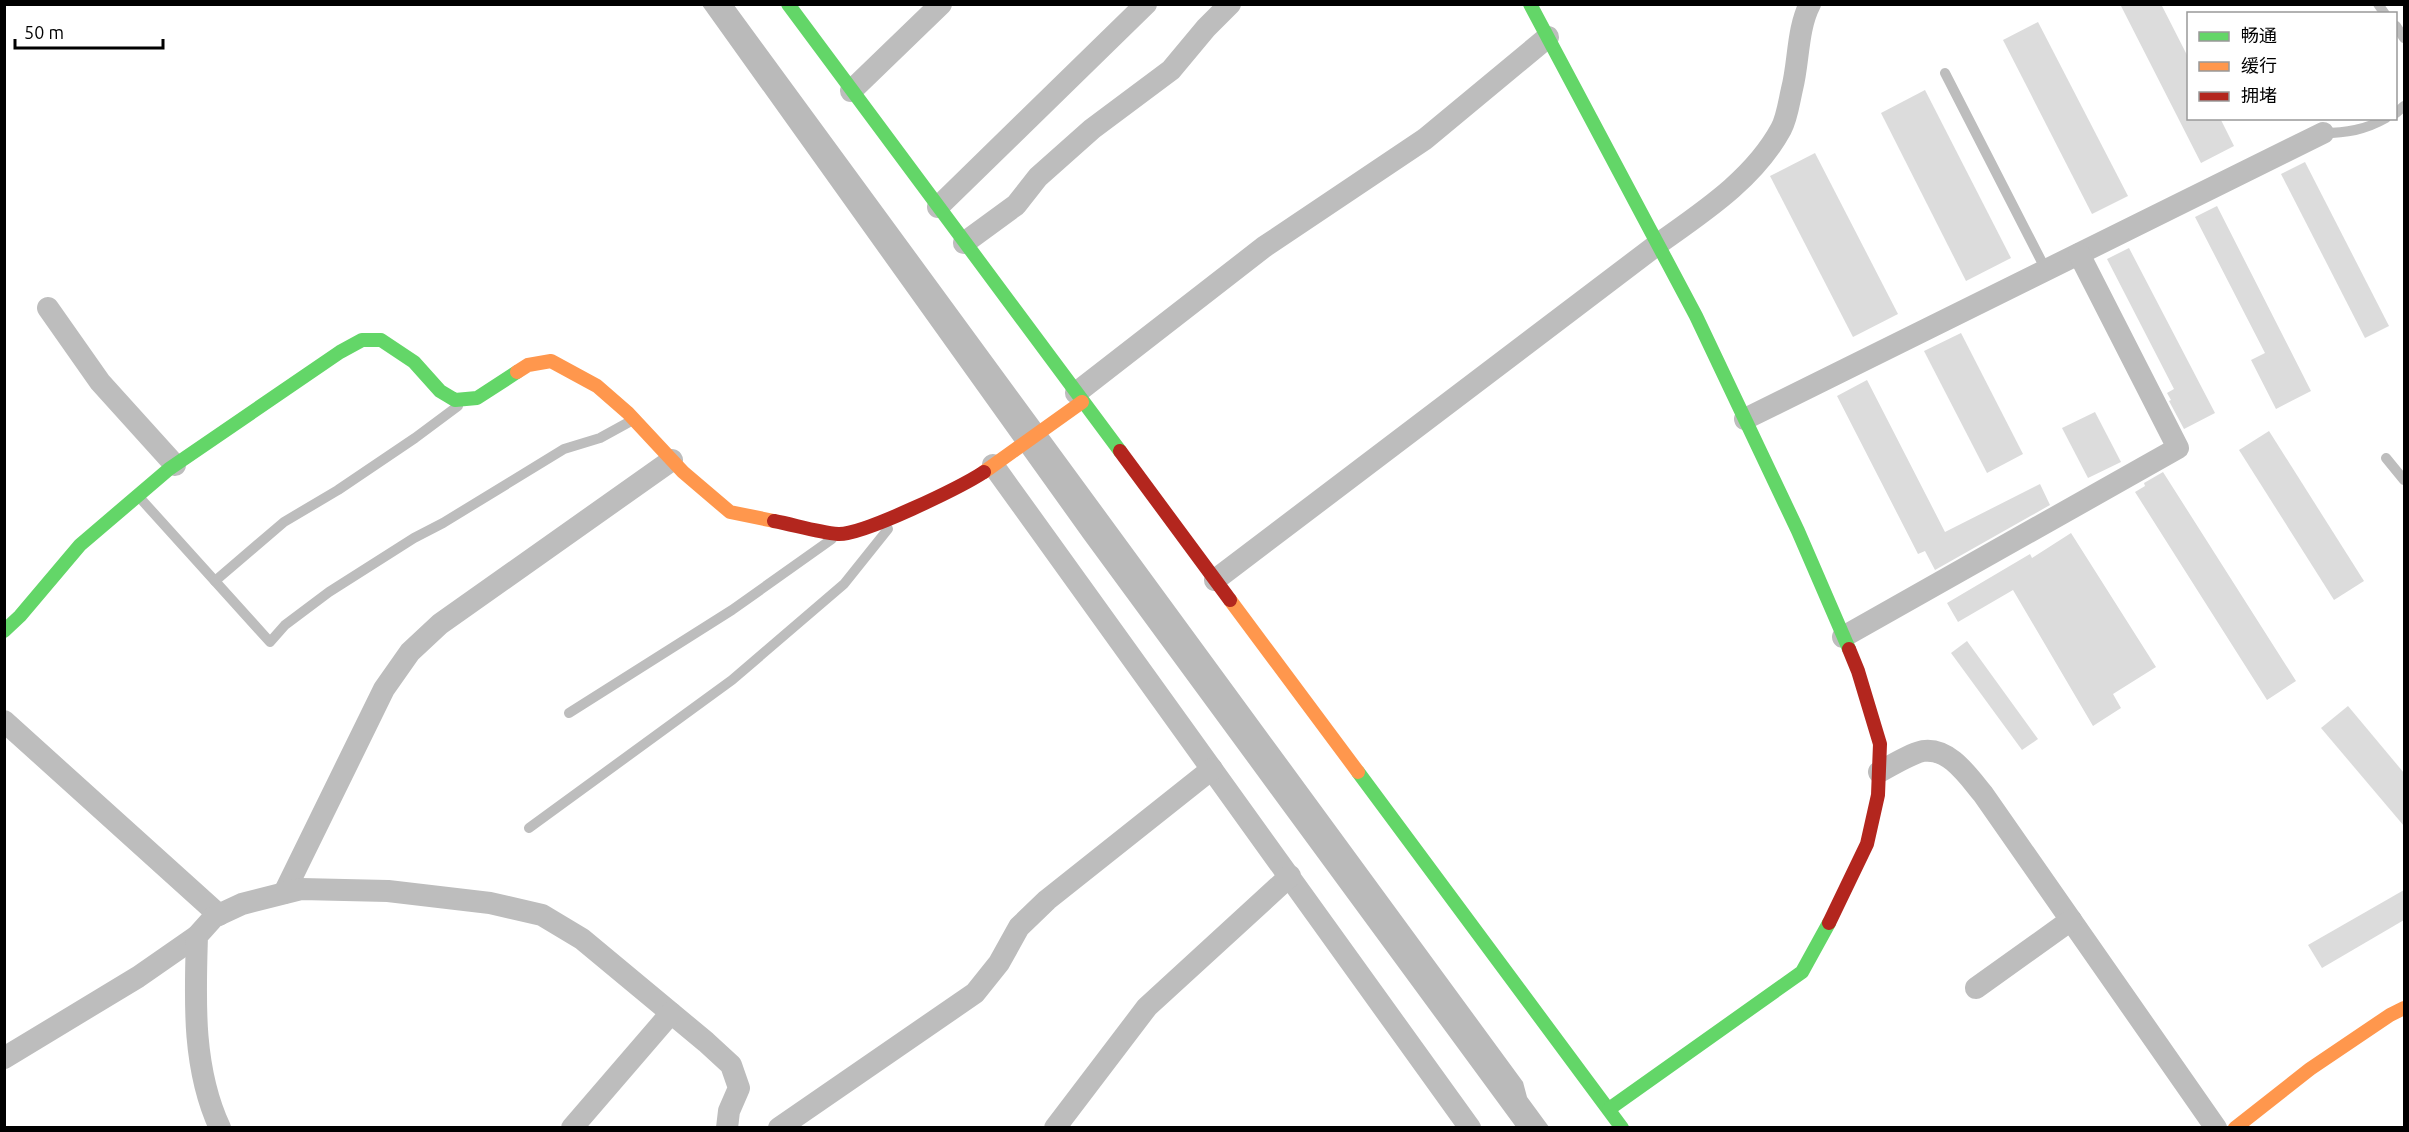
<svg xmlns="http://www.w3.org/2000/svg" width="2409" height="1132" font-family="Ubuntu,'Noto Sans SC',sans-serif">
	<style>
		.water { fill: #bababa }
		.building { fill: #dcdcdc }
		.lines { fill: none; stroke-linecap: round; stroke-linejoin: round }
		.lane { stroke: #bdbdbd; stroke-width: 10 }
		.street { stroke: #bdbdbd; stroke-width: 22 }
		.fast { stroke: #63d668; stroke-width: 14 }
		.slow { stroke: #ff974d; stroke-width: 14 }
		.jam { stroke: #b3261e; stroke-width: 14 }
	</style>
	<rect width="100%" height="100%" fill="#fff"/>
	<path class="water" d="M702 5H734L1523 1082 1527 1097 1549 1127H1516L1084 539Z"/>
	<g class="building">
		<path d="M2120 4H2161L2188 57V118H2220L2234 146 2201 163Z"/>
		<path d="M2038 22 2128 196 2092 214 2003 40Z"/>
		<path d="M1925 90 2011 258 1966 281 1881 113Z"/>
		<path d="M1815 153 1898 314 1853 337 1770 176Z"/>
		<path d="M2305 162 2389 326 2365 338 2281 174Z"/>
		<path d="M2217 206 2311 391 2276 409 2251 360 2265 353 2195 217Z"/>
		<path d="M2129 248 2215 413 2184 429 2169 401 2171 400 2167 393 2174 389 2107 259Z"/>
		<path d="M1961 333 2023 454 1987 473 1924 351Z"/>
		<path d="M1867 380 1945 532 2040 484 2050 505 1935 570 1925 551 1918 554 1837 396Z"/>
		<path d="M2095 412 2121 462 2088 478 2062 428Z"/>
		<path d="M2269 431 2364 581 2334 600 2239 450Z"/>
		<path d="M2163 472 2296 681 2267 700 2135 492 2145 486 2144 483Z"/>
		<path d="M2071 533 2156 667 2113 694 2121 708 2093 726 2013 590 1958 622 1947 603 2030 554 2032 558Z"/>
		<path d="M1967 641 2038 739 2022 750 1951 653Z"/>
		<path d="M2348 706 2404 773V826L2321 728Z"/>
		<path d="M2404 890V920L2322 968 2308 945Z"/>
	</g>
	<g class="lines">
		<g class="lane">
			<path d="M2378 4 2385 14"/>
			<path d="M2396 26 2404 38"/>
			<path d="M1945 73 2046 270"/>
			<path d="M2396 113 2404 106"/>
			<path d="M2323 133C2346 133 2365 130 2386 118"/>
			<path d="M2386 458 2404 480"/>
			<path d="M140 498 270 642 285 625 329 592 414 538 443 523 564 449 600 438 631 421"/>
			<path d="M215 581 284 522 338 490 415 438 458 406"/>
			<path d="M569 713 732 610 832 539"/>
			<path d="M529 828 732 680 844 584 888 529"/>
		</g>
		<g class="street">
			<path d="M851 91 941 4"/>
			<path d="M938 207 1146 4"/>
			<path d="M964 243 1016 205 1038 177 1092 129 1171 70 1206 28 1230 4"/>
			<path d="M48 308 100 382 175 465"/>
			<path d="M1076 393 1264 247 1425 139 1548 37"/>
			<path d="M1745 419 2323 133"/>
			<path d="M993 465 1470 1128"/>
			<path d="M1215 580 1658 244C1703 212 1754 179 1781 129 1787 118 1789 102 1792 89 1799 62 1797 29 1810 4"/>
			<path d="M1843 637 2178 448 2079 254"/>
			<path d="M4 721 219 915"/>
			<path d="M1879 772C1891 766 1911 753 1923 751 1949 747 1968 776 1983 794L2216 1128"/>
			<path d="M284 893 384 689 410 652 440 624 672 460"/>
			<path d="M1976 988 2071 920"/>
			<path d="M4 1058 138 977 197 936"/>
			<path d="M220 1128C192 1068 195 1000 197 936L214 917 242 904 301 889 388 891 490 903 542 915 582 939 706 1042 731 1065 739 1088 729 1111 727 1128"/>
			<path d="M572 1128 671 1013"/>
			<path d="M779 1128 975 993 999 963 1019 927 1047 900 1212 769"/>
			<path d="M1055 1128 1147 1007 1290 876"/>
		</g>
		<g class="fast">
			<path d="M788 4 1120 451"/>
			<path d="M1530 4 1696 316 1798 531 1849 649"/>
			<path d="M4 631 20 616 80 545 169 469 340 352 362 340H381L414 362 440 391 455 400 477 398 517 372"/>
			<path d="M1358 772 1622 1128"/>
			<path d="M1609 1109 1802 972 1829 923"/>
		</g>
		<g class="slow">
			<path d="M517 372 528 365 551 361 597 386 628 413 683 472 730 512 774 521"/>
			<path d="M984 472 1082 402"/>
			<path d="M1230 600 1358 772"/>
			<path d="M2235 1128 2310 1069 2390 1015 2404 1008"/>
		</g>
		<g class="jam">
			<path d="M1120 451 1230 600"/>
			<path d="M774 521C795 525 817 532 838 534 863 535 961 487 984 472"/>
			<path d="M1829 923 1867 844 1878 795 1880 744 1858 671 1849 649"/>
		</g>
	</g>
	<rect width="2409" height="1132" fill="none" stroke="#000000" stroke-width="12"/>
	<rect x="2187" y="12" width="210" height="108" fill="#ffffff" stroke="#999999" stroke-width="1.5"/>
	<rect x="2199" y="32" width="30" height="9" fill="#63d668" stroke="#999999" stroke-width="1.5"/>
	<text x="2241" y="42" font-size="18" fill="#000000">畅通</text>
	<rect x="2199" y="62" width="30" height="9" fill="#ff974d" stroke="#999999" stroke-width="1.5"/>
	<text x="2241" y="72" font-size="18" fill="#000000">缓行</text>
	<rect x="2199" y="92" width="30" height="9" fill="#b3261e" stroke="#999999" stroke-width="1.5"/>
	<text x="2241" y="102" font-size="18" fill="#000000">拥堵</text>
	<path d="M15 39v9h148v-9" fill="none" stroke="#000000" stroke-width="3"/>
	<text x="24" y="39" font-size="18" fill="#000000" stroke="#ffffff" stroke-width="4.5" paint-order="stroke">50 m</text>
</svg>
